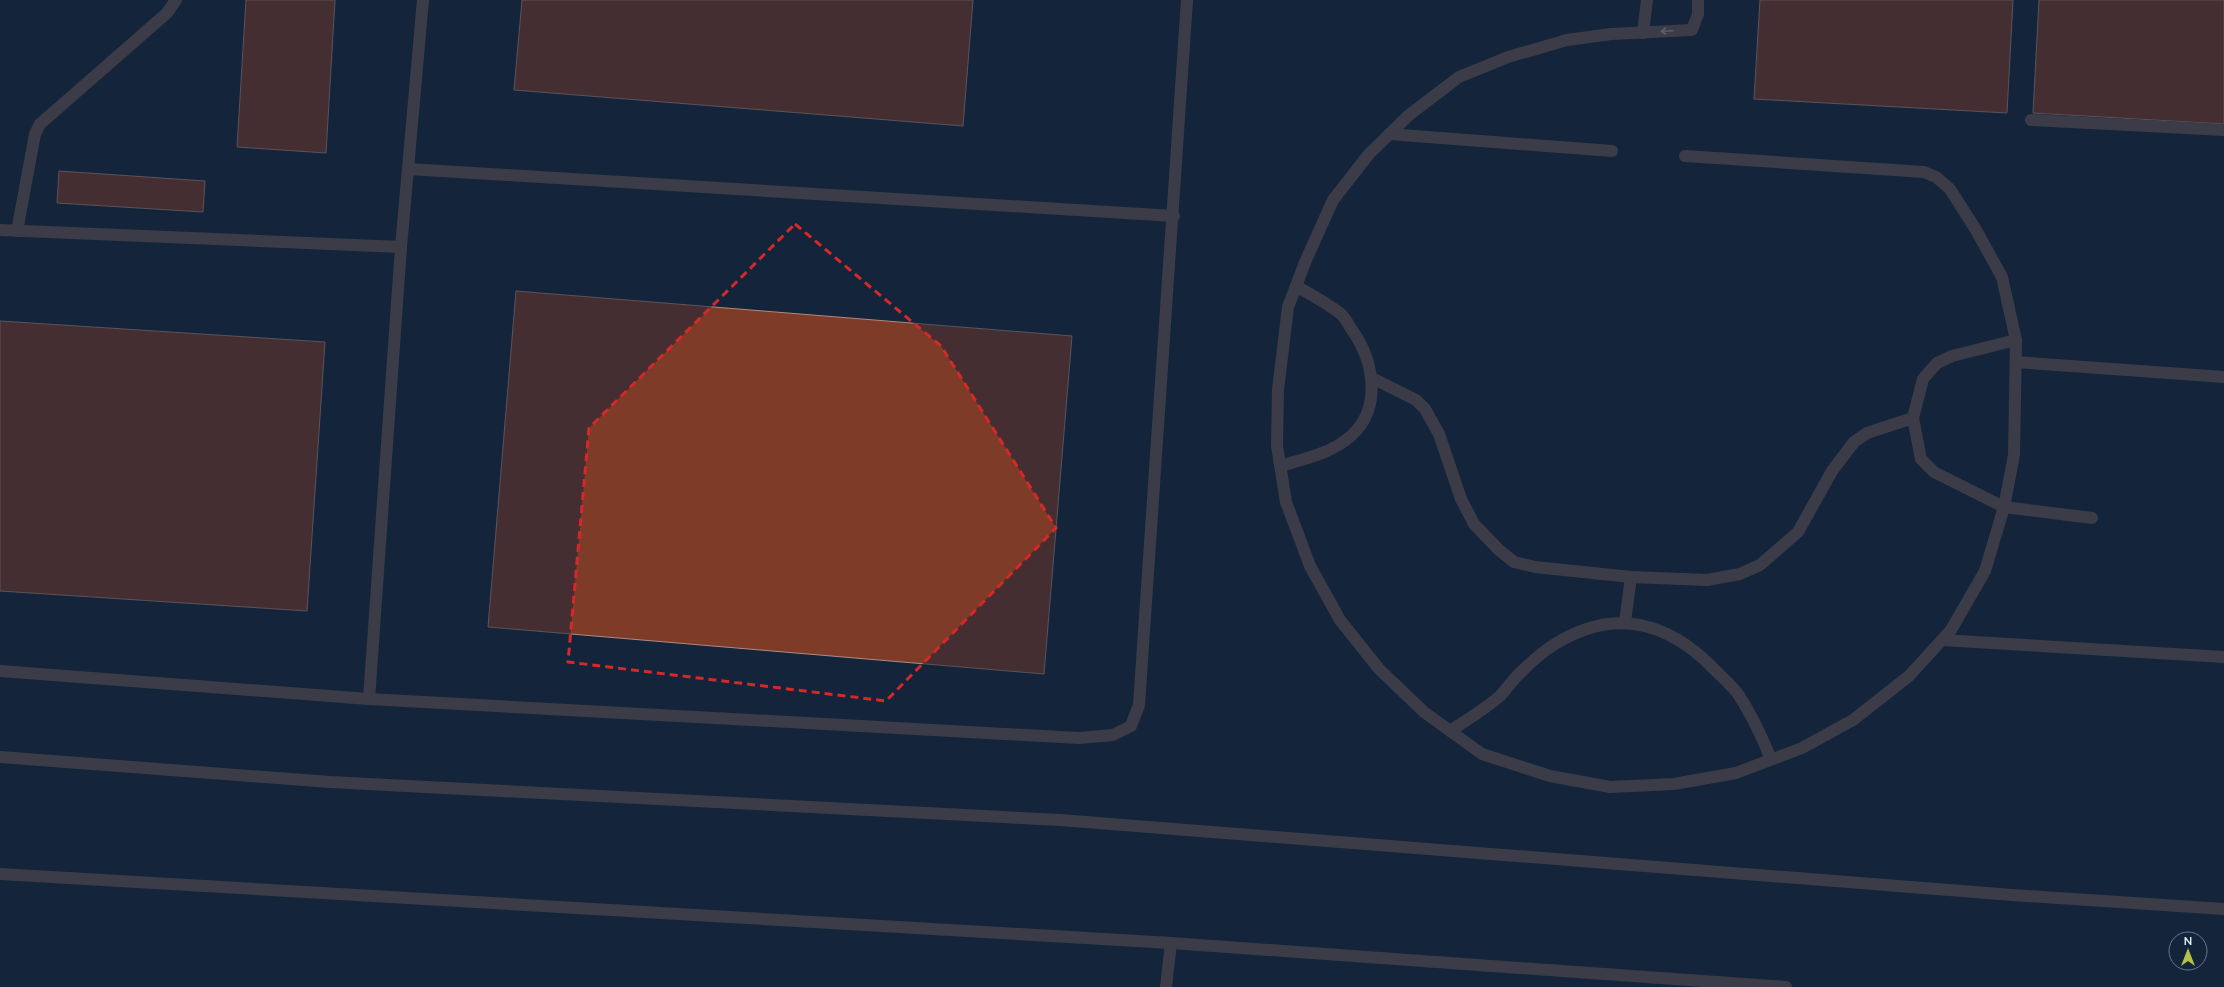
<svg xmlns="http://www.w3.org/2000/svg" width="2224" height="987" font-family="Lato,sans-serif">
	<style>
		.building { fill: #7e3b28; stroke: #b08b80 }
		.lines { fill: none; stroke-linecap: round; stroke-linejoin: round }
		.lane { stroke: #6a5a58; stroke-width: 12 }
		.street { stroke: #6a5a58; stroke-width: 12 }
		.oneway { stroke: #aca8ab }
		.marked { fill: none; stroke: #d62828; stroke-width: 3; stroke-dasharray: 8 5; stroke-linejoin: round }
	</style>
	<rect width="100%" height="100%" fill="#14253b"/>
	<g class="building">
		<path d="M246 0H335L326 153 237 147Z"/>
		<path d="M522 0H973L963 126 514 90Z"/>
		<path d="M1760 0H2013L2007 113 1754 99Z"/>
		<path d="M2039 0H2224V124L2033 113Z"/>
		<path d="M59 171 205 181 203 212 57 203Z"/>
		<path d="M516 291 1072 336 1044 674 488 627Z"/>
		<path d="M0 321 325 342 307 611 0 591Z"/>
	</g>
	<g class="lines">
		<g class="lane">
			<path d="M1643 33 1647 0"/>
			<path d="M2031 120 2224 130"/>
			<path d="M1389 134 1612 151"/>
			<path d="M1685 156 1924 172 1936 177 1950 189 1976 230 2002 277 2016 340 2014 455 2004 507 1985 571 1951 630 1909 676 1853 720 1802 748 1736 773 1674 784 1610 787 1550 776 1482 754 1424 712 1379 669 1340 620 1310 566 1286 502 1277 446 1278 390 1288 307 1306 260 1333 200 1369 154 1409 115 1459 77 1508 57 1567 40 1611 34 1692 30 1698 14V0"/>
			<path d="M409 169 1174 216"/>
			<path d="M0 230 401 247"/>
			<path d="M17 231 35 134 40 124 167 13 176 0"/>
			<path d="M2016 340 1952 356 1937 363 1923 379 1913 418 1921 459 1934 472 2004 507 2092 518"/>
			<path d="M2016 362 2224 377"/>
			<path d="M1372 378 1416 400 1425 409 1439 434 1461 499 1474 524 1499 550 1514 562 1535 567 1631 577 1707 580 1740 574 1760 565 1798 532 1832 471 1854 442 1867 433 1913 418"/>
			<path d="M1280 466C1304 459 1333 453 1352 435 1382 407 1374 361 1352 330 1349 326 1346 319 1342 315 1329 304 1311 295 1296 286"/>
			<path d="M1625 622 1631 577"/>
			<path d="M1942 640 2224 657"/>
			<path d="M0 671 369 699 1079 738 1113 735 1131 726 1139 705 1187 0"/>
			<path d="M369 699 401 247 423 0"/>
			<path d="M1450 731C1467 720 1485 709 1500 696 1506 690 1511 682 1518 675 1529 664 1542 652 1555 644 1615 607 1669 622 1715 670 1723 678 1732 686 1738 694 1752 715 1762 737 1771 759"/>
			<path d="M0 757 330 782 1060 820 2012 895 2224 909"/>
		</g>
		<g class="street">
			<path d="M0 874 1171 943 1786 987"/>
			<path d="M1166 987 1171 943"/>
		</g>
	</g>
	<defs><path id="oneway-shaft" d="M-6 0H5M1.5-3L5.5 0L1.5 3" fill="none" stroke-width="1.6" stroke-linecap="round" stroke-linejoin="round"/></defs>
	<use class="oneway" href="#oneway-shaft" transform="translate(1667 31) rotate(177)"/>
	<path d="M0 0H2224V987H0ZM795 224 941 346 1056 528 886 701 568 662 589 428Z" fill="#14253b" fill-opacity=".55" fill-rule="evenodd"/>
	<path class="marked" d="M795 224 941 346 1056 528 886 701 568 662 589 428Z"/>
	<g transform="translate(2188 951)"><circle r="19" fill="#14253b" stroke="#6b7889"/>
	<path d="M0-3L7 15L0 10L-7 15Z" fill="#b8c147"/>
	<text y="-6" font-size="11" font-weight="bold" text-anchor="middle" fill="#eef5fe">N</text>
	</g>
</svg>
